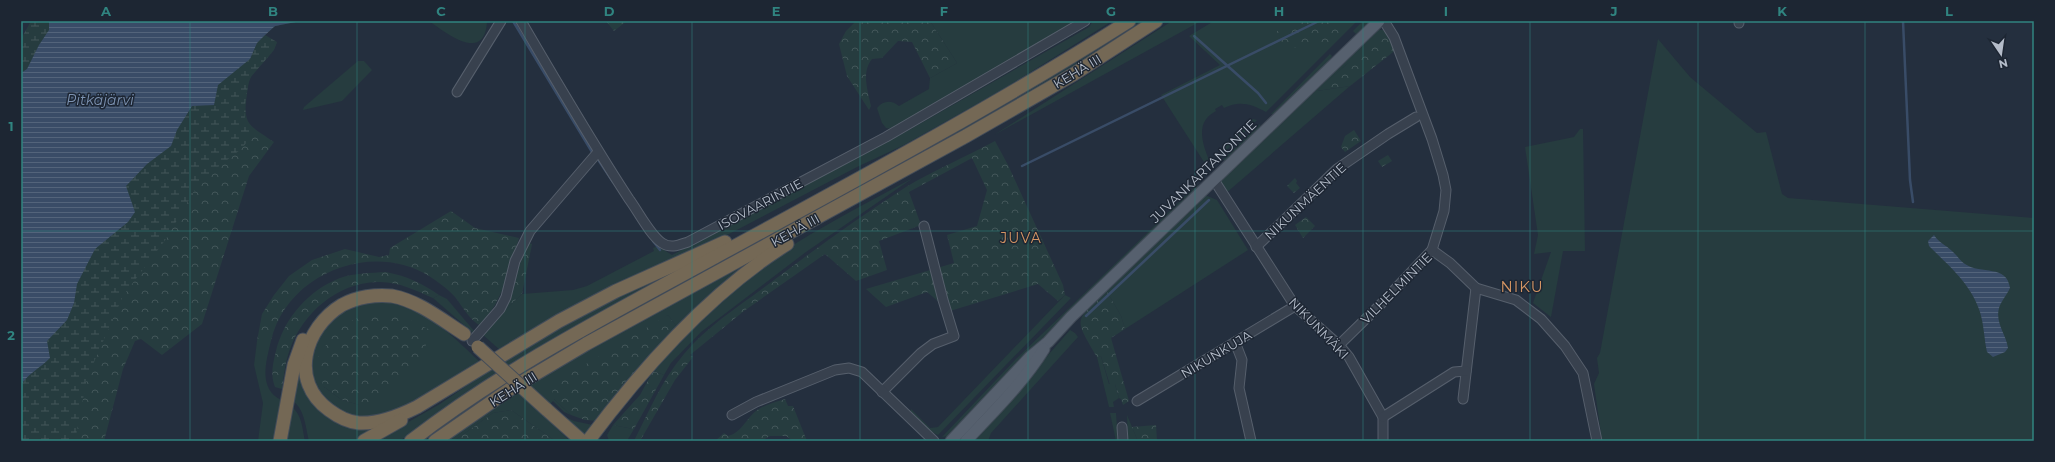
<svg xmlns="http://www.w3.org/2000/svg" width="2055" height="462" font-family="Montserrat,sans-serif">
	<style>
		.green { fill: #263c3f; fill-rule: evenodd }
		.forest { fill: url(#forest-crowns) }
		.wetland { fill: url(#wetland-marsh) }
		.water { fill: url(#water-rules) }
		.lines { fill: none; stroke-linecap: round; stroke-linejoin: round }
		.stream { stroke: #394c67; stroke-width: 2.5 }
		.minor-casing { stroke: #565f6c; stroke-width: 11 }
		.major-casing { stroke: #414a57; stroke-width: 13 }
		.highway-casing { stroke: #434c59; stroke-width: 15 }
		.minor { stroke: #38414e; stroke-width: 9 }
		.major { stroke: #56606e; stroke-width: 11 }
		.highway { stroke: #746855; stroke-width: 13 }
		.highway-bridge-casing { stroke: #434c59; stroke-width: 15; stroke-linecap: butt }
		.highway-bridge { stroke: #746855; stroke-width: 13 }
		.grid { fill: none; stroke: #308480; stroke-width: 1; stroke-opacity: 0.55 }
		.labels { text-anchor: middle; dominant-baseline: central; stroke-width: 3; stroke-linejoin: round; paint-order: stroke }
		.street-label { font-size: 13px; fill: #b4bcc9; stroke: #1d2633 }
		.water-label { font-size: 14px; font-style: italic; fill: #7c92b1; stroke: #1d2633 }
		.neighbourhood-label { font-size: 14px; letter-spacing: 1px; fill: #d59563; stroke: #1d2633 }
		.quarter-label { font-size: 15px; letter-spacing: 1px; fill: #d59563; stroke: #1d2633 }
		.neatline { fill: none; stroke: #308480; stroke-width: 1.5 }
		.grid-label { font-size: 13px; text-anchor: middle; font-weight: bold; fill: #308480 }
	</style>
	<defs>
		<pattern id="forest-crowns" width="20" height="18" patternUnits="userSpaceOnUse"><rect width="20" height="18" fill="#263c3f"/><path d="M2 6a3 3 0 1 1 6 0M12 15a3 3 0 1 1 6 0" fill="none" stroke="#435659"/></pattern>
		<pattern id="wetland-marsh" width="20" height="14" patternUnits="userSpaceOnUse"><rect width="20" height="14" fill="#263c3f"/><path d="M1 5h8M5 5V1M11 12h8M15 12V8" fill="none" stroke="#435659"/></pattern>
		<pattern id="water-rules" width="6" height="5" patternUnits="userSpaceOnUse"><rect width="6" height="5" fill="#394c67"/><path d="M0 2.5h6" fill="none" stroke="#53647b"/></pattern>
	</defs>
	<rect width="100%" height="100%" fill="#242f3e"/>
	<g class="green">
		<path d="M429 21H487C485 64 446 33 429 21Z"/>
		<path d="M930 21H1078L892 129 886 128 882 123 877 108C883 100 892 100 899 106L929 89 930 78 957 63Z"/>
		<path d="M1093 21H1112L1002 90 904 145 859 166 731 233 559 314 500 350 483 335 501 314 522 294 573 290 587 286 654 251 653 248 658 246 672 255 909 130 1089 27Z"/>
		<path d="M1140 21H1145L1042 87 427 441H420L482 396 591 331 989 113Z"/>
		<path d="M1172 21H1201L994 135Z"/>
		<path d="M1214 21H1357L1266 112C1252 104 1239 100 1224 108L1222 105 1215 109 1216 111C1195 122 1202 142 1209 160L1204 162 1161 95 1220 65 1189 36Z"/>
		<path d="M1363 21H1373L1356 34 1353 31Z"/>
		<path d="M1377 30H1383L1390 36 1346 65 1317 91 1350 86 1225 194 1220 186V181Z"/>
		<path d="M1658 39 1690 77 1757 133 1766 132 1782 194 1788 198 2034 218V441H1602L1594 384 1599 373 1597 358 1600 353Z"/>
		<path d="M1330 54 1332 56 1325 68 1276 114H1271Z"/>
		<path d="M358 61H364L372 70 342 101 303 110 304 107Z"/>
		<path d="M1253 119 1257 120 1220 156 1221 150Z"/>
		<path d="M1260 124 1261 128 1226 161 1223 160Z"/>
		<path d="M1580 129H1583L1585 251H1563L1551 317 1533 303 1551 252 1534 254 1538 235 1525 147 1574 137Z"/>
		<path d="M913 178 806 252 701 332 671 363 664 375 653 371C673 349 692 326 713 306 771 251 843 216 913 178Z"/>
		<path d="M1197 185 1200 188 948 436 942 437 1015 360Z"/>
		<path d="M1205 195 1217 200 1248 250 1125 329 1121 316 1106 290Z"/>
		<path d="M750 263 679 330 668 315 554 399 571 415 564 412 553 401 542 414 570 441H555L511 410 493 413 454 441H445L518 392 615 333Z"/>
		<path d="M690 264 531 352 439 412 400 441H375L440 404 513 354 589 310Z"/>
		<path d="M439 295 447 299 475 332H472L433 298Z"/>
		<path d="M1065 295 1071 298 938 435 928 430 910 414 911 409 930 428 938 427Z"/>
		<path d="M383 301C428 309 448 332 480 362L407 406 372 418 347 416 325 403 309 374 312 345 319 333 339 314 368 302ZM323 386 360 405 342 400Z"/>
		<path d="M1070 330 1075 333 1078 337 991 433 988 441H973Z"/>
		<path d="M257 341H271C266 362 258 388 281 400L275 441H258L263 403 254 365Z"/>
		<path d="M1101 356 1109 384H1115L1119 398 1113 402 1114 407H1109L1097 357Z"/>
		<path d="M298 369C303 398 321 421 351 427 361 428 373 426 382 426L354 441H309C305 425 305 408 290 399Z"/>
		<path d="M289 405C302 413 302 427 305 441H284Z"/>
		<path d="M1110 413H1116L1118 441H1116Z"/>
		<path d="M561 415 574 421 593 425 590 431 584 434Z"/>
		<path d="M1127 415 1138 441H1128Z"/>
		<path d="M613 425 634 429 627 441H609L607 435Z"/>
	</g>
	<g class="forest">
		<path d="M606 21H627L614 31Z"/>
		<path d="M856 21H930L957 63 930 78 912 42 898 41 882 58 872 59C861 72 868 91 871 106L869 110 847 76 839 44 846 31Z"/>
		<path d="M1290 21H1339L1342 29C1339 33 1334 40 1329 43 1313 49 1285 53 1276 35L1277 31 1292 28Z"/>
		<path d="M1382 34 1390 36 1397 49 1350 86 1316 91Z"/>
		<path d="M277 42C273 54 263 62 255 71 249 78 248 85 247 94 242 126 250 125 274 142L249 176 202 324 162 355 141 339 135 341 123 369 104 441H21V386L47 341Z"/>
		<path d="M1354 130 1361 141 1345 152 1341 147 1345 136Z"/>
		<path d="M995 141 1008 165 1063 285 1065 295 1058 301 1038 284 950 311 927 292 886 307 866 289 954 263 947 235 977 226 987 190 972 158 909 192 921 225 879 241 887 270 856 281 825 254 744 311 690 355 693 357 675 380 640 441H634C649 411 662 380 684 354 707 326 741 305 770 283 814 250 859 217 906 187 934 170 966 157 995 141Z"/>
		<path d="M1388 155 1392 161 1382 167 1378 161Z"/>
		<path d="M1295 178 1297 181 1296 183 1300 188 1294 193 1287 186Z"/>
		<path d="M451 211 475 228 519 238 505 285 495 305 481 326C469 320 463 307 455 297 447 288 438 282 429 276 371 240 286 274 271 341H257L262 314 274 295 289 276 312 260 345 249 379 257 389 255 390 248Z"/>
		<path d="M1306 217 1315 226 1303 238 1295 225Z"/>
		<path d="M527 242 532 244 522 294 501 314Z"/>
		<path d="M386 272C406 276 422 283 439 295L433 298C415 290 397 281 377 282 337 283 303 313 290 349 285 362 284 376 282 389L275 387C270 375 273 363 276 351 284 318 309 290 340 278 355 273 371 273 386 272Z"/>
		<path d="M1106 290 1121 316 1125 329 1111 338 1129 401 1123 405 1121 399 1119 398 1115 384 1110 385 1101 356 1097 357C1074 317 1074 323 1106 290Z"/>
		<path d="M369 313 398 314 430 330 423 356 379 400 360 405 342 400 323 386 318 357 338 327Z"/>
		<path d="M668 315 679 330 599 421 585 420 571 415 554 399 551 385Z"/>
		<path d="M653 371 664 375 634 429 613 425 640 395Z"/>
		<path d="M785 399 788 406H793L807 441H793L786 436H770L761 441H715L724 433 728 436C741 433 746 419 756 411 763 405 776 402 785 399Z"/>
		<path d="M511 410 555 441H454L493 413Z"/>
		<path d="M1156 425 1157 441H1138L1132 427Z"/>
	</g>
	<path class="wetland" d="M31 21H301L275 26 265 35 277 42 274 50 249 79 244 111 245 119 251 126 249 140 240 150 200 181 166 239 123 296 87 378 75 441H21V39Z"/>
	<g class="water">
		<path d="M49 21H301L275 26 265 35 257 43 250 59 218 85 214 105 192 106 177 130 171 146 147 164 126 186 135 212 128 222 95 249 77 284 74 303 67 320 47 341 50 358C41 368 25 375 21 386V73L27 69 39 45 49 30Z"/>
		<path d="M1934 235C1939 243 1946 245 1952 251 1957 255 1960 261 1965 264 1981 275 2007 264 2010 288 2007 295 2001 301 1999 308 1995 323 2006 334 2008 348L2005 352 1993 357 1987 352C1984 338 1984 325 1980 312 1971 284 1949 266 1929 246L1928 241Z"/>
	</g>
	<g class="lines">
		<g class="stream">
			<path d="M513 21 592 152"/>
			<path d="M1903 21 1910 180 1913 202"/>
			<path d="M1194 36 1258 93 1266 103"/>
			<path d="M599 161 613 182"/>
			<path d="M1022 166 1319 21"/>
			<path d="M653 241 660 250"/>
			<path d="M1086 316 1209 200"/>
		</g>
		<g class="minor-casing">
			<g id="minor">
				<path d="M521 21C556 81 591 141 629 199 638 211 650 235 662 243 671 249 679 245 688 242L886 137 1085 21"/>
				<path d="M1739 21V23"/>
				<path d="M457 92 501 21"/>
				<path d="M1214 180 1295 306 1339 345 1349 357 1383 417V441"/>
				<path d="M1256 247 1337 169 1388 134 1416 117"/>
				<path d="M1432 250 1450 263 1476 288 1516 300 1541 319 1565 346 1583 373 1597 441"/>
				<path d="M472 341 500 309 506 297 515 261 530 231 598 152"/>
				<path d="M1235 342 1242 360 1239 388 1251 441"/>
				<path d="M1339 345 1380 305 1432 250 1444 211 1446 190 1443 175 1432 139 1394 37 1384 21"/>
				<path d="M882 392 921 353 933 344 954 336 943 300 924 226"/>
				<path d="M1463 399 1476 288"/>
				<path d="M1137 401 1295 306"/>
				<path d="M732 415 756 402 835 370 849 368 862 372 934 441"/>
				<path d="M1383 417 1454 372 1466 371"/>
				<path d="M1122 427 1123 441"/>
			</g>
		</g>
		<g class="major-casing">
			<g id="major">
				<path d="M951 441 1030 357 1048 342 1071 317 1379 21"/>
				<path d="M966 441C993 412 1023 383 1044 349"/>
			</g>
		</g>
		<g class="highway-casing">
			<g id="highway">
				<path d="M464 334C442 320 419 301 392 296 376 294 357 297 342 305 304 328 289 381 329 410 337 416 348 422 359 423 379 424 399 416 417 407L559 321 616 291 725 242"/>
				<path d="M546 409 582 441"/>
				<path d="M280 441 294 365 303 340"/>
				<path d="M364 441 401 420"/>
				<path d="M411 441C505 368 611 314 715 257 855 181 995 106 1129 21"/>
				<path d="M435 441 510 389 586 344 966 136 1074 74 1156 21"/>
				<path d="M588 441C642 369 710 292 787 244"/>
			</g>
		</g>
		<use href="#minor" class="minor"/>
		<use href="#major" class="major"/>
		<use href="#highway" class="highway"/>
		<g class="highway-bridge-casing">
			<path id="highway-bridge" d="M478 347 546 409"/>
		</g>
		<use href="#highway-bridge" class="highway-bridge"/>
	</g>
	<path class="grid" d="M190 21V441M357 21V441M525 21V441M692 21V441M860 21V441M1028 21V441M1195 21V441M1363 21V441M1530 21V441M1698 21V441M1865 21V441M21 231H2034"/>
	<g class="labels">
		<g class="street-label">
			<text transform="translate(1077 71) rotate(-31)">KEHÄ III</text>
			<text transform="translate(1203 171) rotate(-44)">JUVANKARTANONTIE</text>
			<text transform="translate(1305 201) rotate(-43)">NIKUNMÄENTIE</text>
			<text transform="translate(760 204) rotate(-28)">ISOVAARINTIE</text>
			<text transform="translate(795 230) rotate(-29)">KEHÄ III</text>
			<text transform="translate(1396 288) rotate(-45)">VILHELMINTIE</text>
			<text transform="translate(1319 328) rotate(46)">NIKUNMÄKI</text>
			<text transform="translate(1216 354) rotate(-31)">NIKUNKUJA</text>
			<text transform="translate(513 389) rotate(-32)">KEHÄ III</text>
		</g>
		<g class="water-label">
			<text x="100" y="100">Pitkäjärvi</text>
		</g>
		<g class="neighbourhood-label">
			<text x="1021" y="238">JUVA</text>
		</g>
		<g class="quarter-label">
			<text x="1522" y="286">NIKU</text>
		</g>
	</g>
	<rect width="2055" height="462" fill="none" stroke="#1d2633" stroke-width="44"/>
	<g transform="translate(2001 54) rotate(167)" stroke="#1d2633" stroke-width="3" paint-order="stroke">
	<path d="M0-3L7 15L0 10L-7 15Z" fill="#b4bcc9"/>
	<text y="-6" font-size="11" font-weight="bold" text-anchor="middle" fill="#b4bcc9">N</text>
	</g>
	<rect x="22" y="22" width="2011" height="418" class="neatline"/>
	<g class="grid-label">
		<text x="106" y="16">A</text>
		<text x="273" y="16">B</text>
		<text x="441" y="16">C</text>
		<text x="609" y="16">D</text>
		<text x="776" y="16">E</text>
		<text x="944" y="16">F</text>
		<text x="1111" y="16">G</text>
		<text x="1279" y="16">H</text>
		<text x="1446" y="16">I</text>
		<text x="1614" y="16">J</text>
		<text x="1782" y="16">K</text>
		<text x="1949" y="16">L</text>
		<text x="11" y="131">1</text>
		<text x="11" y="340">2</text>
	</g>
</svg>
